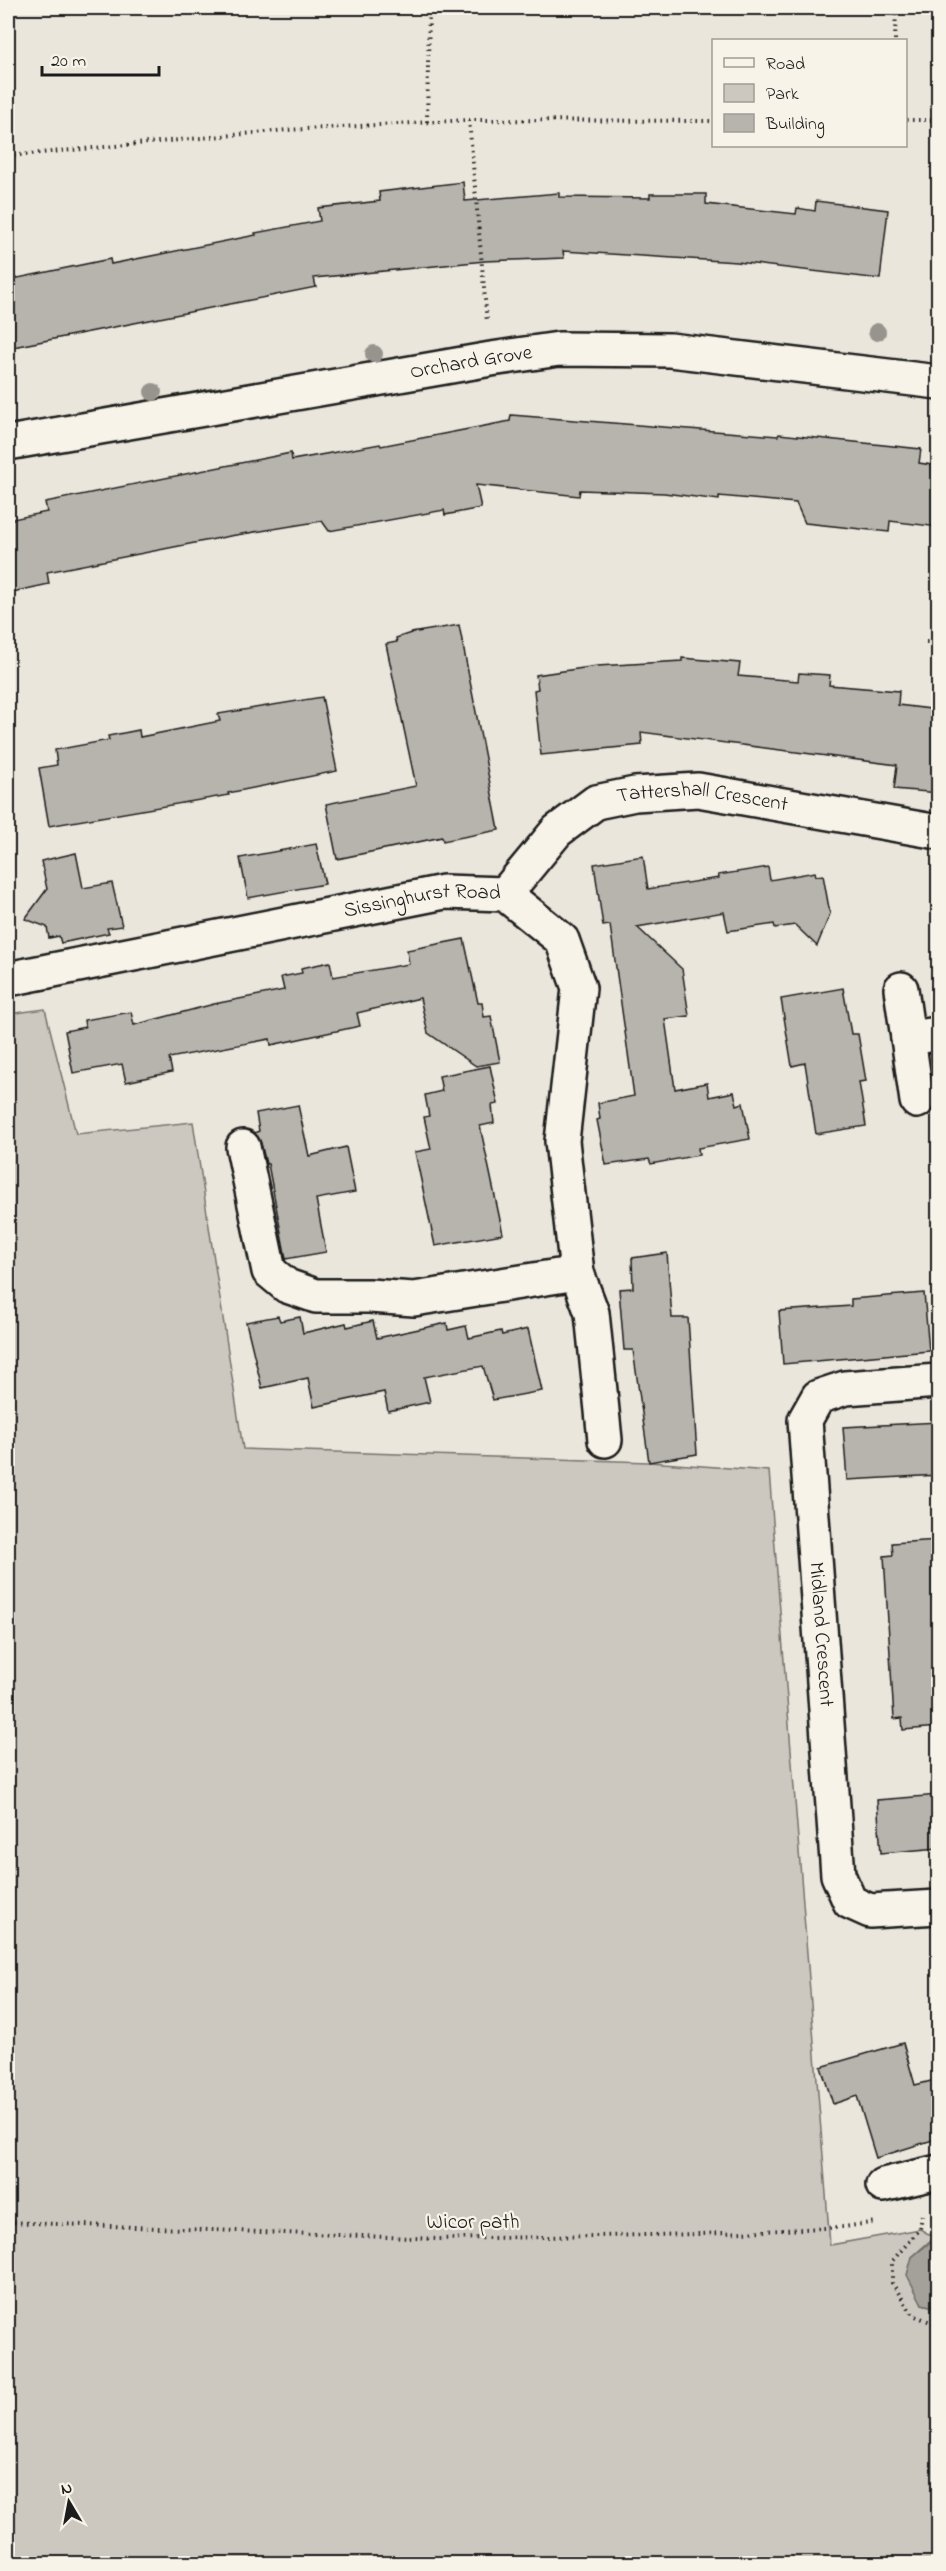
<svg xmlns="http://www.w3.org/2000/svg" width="946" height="2571" font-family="'Indie Flower',sans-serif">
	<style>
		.green { fill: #ccc8c0; stroke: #74726e; stroke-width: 1.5 }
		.water { fill: #a3a19a; stroke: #6d6c68; stroke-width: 1.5 }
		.building { fill: #b6b4ac; stroke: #1c1c1c; stroke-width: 1.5 }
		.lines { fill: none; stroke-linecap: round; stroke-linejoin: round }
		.minor-casing { stroke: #1c1c1c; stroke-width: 38 }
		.path { stroke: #1c1c1c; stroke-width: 4; stroke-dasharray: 1.5 4.5; stroke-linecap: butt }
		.minor { stroke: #f7f3e8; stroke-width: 33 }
		.tree { fill: #96948d }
		.labels { text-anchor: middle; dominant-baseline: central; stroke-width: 4.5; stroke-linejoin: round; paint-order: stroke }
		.street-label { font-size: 21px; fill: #1c1c1c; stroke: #f7f3e8 }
	</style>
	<rect width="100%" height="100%" fill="#eae6dc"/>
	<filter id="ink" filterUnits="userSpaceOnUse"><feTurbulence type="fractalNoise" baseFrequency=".0167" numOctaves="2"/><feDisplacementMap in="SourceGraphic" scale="12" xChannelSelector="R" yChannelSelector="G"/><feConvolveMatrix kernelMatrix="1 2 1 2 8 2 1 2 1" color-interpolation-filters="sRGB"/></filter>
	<g filter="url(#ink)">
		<path class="green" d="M45 1009 76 1134 193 1122 243 1449 649 1462 769 1471 830 2245 920 2229 934 2237 912 2257 922 2304 938 2308V2563H8V1014Z"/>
		<path class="water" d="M938 2236V2308L922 2304 907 2275 912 2257Z"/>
		<g class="building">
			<path d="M463 182 465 201 559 193V197L650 198V194H706V204L796 214 797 208 815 211 816 201 888 210 880 279 737 262 563 251 564 258 485 261 314 278 316 287 8 348V280L110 259 111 264 256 235 255 233 320 221 318 208 380 201 379 192Z"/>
			<path d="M511 415 778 436 779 434 921 449 919 463 939 466V527L890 521 889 532 805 523 796 503 719 496V500L664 493 580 490 579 496 476 485 481 508 445 515 444 510 329 531 322 521 230 536 47 572 49 584 8 593V520L47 512 45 502 291 453 292 460 380 444 381 446 510 421Z"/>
			<path d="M459 625 499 830 443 841 442 837 337 859 326 804 416 786 386 644 397 642 396 638 411 633Z"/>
			<path d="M682 658 740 663 738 676 798 681 799 673 830 675 829 685 899 691 898 705 939 710V793L894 789 897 765 641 732 642 745 541 755 534 690 538 689 536 675 597 666 682 661Z"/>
			<path d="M322 697 337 771 228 793 229 795 49 826 39 768 57 765 55 750 109 740 108 736 139 730 140 737 220 721 218 714Z"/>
			<path d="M316 844 325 884 248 898 240 858Z"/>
			<path d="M76 853 83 888 112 883 122 926 107 928 109 933 61 943 59 936 49 938 47 927 25 919 47 889 41 861Z"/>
			<path d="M643 856 648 889 719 878 718 875 768 867 770 880 815 872 816 876 823 875 830 914 817 946 795 925 775 928 774 924 728 931 724 912 637 927 682 969 689 1016 665 1019 675 1089 707 1083 709 1097 734 1092 737 1105 743 1103 750 1139 698 1148 699 1155 651 1164 649 1159 606 1165 597 1120 600 1119 598 1103 634 1096 610 925 603 926 594 864Z"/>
			<path d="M464 939 478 1003H482L484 1017 491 1016 500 1062 476 1066 428 1033 420 998 357 1013 360 1026 271 1045 270 1039 169 1058 172 1072 126 1082 122 1064 73 1073 65 1031 85 1027 84 1020 131 1012 134 1025 214 1004 284 990 281 977 302 973 301 968 330 962 333 977 409 964 407 950Z"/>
			<path d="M843 988 851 1034H858L866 1081 859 1082 866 1126 816 1134 805 1063 792 1066 781 999Z"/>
			<path d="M490 1066 498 1104 492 1105 494 1123 480 1126 503 1234 435 1246 415 1152 431 1149 424 1117 429 1116 425 1095 442 1091 439 1076Z"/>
			<path d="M298 1105 309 1156 346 1147 355 1192 316 1199 326 1252 286 1259 268 1164H266L261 1143 254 1133 259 1131 256 1113Z"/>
			<path d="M667 1253 672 1318H688L697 1454 649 1462 633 1350H624L619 1289 633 1288 632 1258Z"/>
			<path d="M924 1293 929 1351 783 1364 779 1311 851 1306V1299Z"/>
			<path d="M278 1316 280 1321 300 1317 303 1333 346 1323 347 1327 373 1321 377 1338 447 1323 448 1330 466 1326 469 1338 501 1331 502 1335 528 1329 542 1391 493 1400 483 1366 424 1377 430 1402 388 1411 384 1392 314 1407 308 1378 262 1388 246 1322Z"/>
			<path d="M939 1422V1475L847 1480 843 1427Z"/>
			<path d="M939 1540V1727L903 1730 902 1718 894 1719 884 1556 893 1555 892 1543Z"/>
			<path d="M939 1795V1848L881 1853 877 1800Z"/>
			<path d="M903 2043 915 2085 939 2079V2138L876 2158 857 2096 833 2104 821 2067Z"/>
		</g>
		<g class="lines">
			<g class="minor-casing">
				<g id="minor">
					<path id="s1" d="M8 443 491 359 559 349 670 350 938 382"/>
					<path id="s2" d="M505 894 557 831 596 802 635 794 698 790 938 832"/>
					<path id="s3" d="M8 979 444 892 505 894 562 940 579 988 562 1141 577 1273 592 1313 605 1440"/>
					<path d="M901 989 917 1101"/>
					<path d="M908 1038 938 1034"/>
					<path d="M243 1147 269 1271 287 1286 316 1296H369L414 1299 577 1273"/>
					<path id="s4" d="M938 1381 845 1388 818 1397 805 1420 838 1875 850 1902 870 1911 938 1907"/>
					<path d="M883 2185 938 2172"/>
				</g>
			</g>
			<g class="path">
				<path d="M895 40 896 8"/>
				<path d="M469 120 487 322"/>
				<path d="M906 120H938"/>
				<path d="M427 122 429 8"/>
				<path d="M8 156 287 130 469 120 714 121"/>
				<path d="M926 642H938"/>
				<path d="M922 2215 920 2229 892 2261V2283L913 2315 938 2325"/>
				<path d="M8 2222 438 2239 702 2234 844 2227 876 2222"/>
			</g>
			<use href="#minor" class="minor"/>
		</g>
		<g class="tree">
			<circle cx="877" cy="332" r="9"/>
			<circle cx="374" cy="354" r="9"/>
			<circle cx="153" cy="392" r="9"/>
		</g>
	</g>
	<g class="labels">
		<g class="street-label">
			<text stroke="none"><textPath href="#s1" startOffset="470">Orchard Grove</textPath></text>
			<text stroke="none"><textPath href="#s2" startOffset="238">Tattershall Crescent</textPath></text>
			<text stroke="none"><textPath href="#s3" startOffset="422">Sissinghurst Road</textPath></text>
			<text stroke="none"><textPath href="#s4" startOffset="363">Midland Crescent</textPath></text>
			<text x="473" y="2223">Wicor path</text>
		</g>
	</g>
	<rect width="946" height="2571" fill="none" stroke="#f7f3e8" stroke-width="30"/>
	<rect x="15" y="15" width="916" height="2541" fill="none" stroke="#1c1c1c" stroke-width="2" filter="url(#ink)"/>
	<rect x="712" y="39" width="195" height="108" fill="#f7f3e8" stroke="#9f9d96" stroke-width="1.5"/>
	<rect x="724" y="58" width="30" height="9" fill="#f7f3e8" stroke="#9f9d96" stroke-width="1.5"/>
	<text x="766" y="69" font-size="18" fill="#1c1c1c">Road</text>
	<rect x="724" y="84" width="30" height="18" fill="#ccc8c0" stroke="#9f9d96" stroke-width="1.5"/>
	<text x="766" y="99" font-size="18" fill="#1c1c1c">Park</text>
	<rect x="724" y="114" width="30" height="18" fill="#b6b4ac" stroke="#9f9d96" stroke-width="1.5"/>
	<text x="766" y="129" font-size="18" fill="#1c1c1c">Building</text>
	<g transform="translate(69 2502) rotate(350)" stroke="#f7f3e8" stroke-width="4.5" paint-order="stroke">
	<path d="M0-4.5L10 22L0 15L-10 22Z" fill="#1c1c1c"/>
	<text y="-9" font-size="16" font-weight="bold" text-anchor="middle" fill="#1c1c1c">N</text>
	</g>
	<path d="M42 66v9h117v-9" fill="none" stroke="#1c1c1c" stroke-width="3"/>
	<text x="51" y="66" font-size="18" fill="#1c1c1c" stroke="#f7f3e8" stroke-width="4.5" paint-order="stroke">20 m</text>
</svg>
